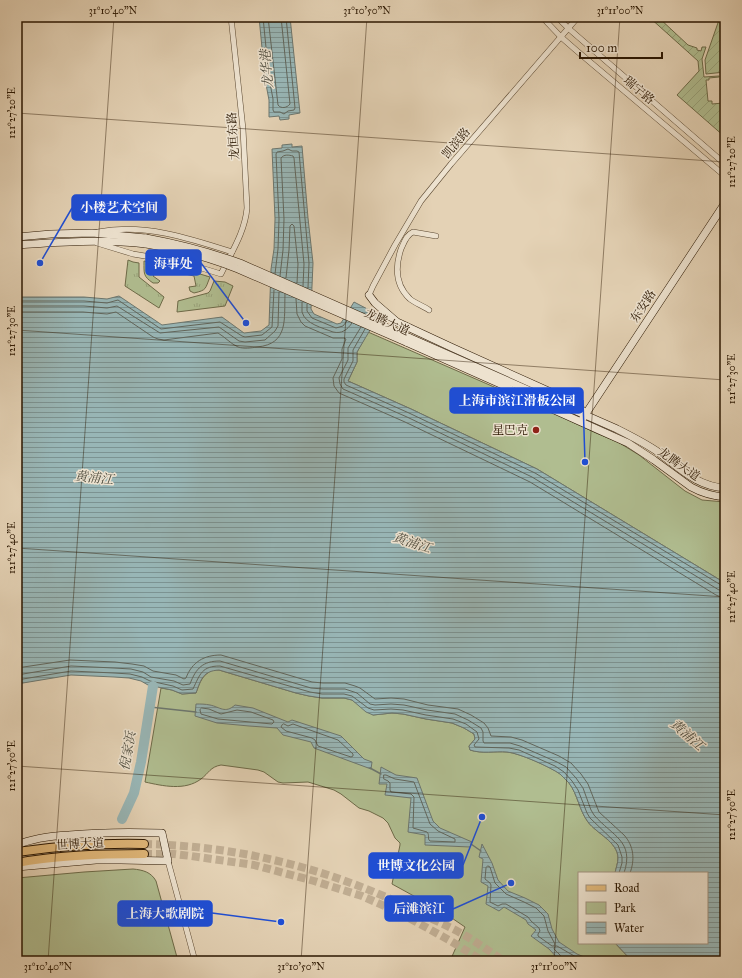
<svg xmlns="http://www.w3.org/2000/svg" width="742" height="978" font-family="'IM FELL Great Primer','Noto Serif SC',serif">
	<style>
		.grass { fill: url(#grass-tufts); stroke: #6d6a48 }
		.park { fill: #b0bd90; stroke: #6d6a48 }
		.garden { fill: url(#garden-furrows); stroke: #6d6a48 }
		.water { fill: url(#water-rules); stroke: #6c766e }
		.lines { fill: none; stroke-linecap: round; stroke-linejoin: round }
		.shore { stroke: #61665c; stroke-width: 1 }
		.stream { stroke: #6c766e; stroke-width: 1.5 }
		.river { stroke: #98b6b6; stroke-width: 10 }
		.primary-tunnel { stroke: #bfac91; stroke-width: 8; stroke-dasharray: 8 4; stroke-linecap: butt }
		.street-casing { stroke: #58452e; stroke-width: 6 }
		.secondary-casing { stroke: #2a1601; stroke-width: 8 }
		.primary-casing { stroke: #2a1601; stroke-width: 10 }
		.street { stroke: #ede2cf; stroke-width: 5 }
		.secondary { stroke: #ede2cf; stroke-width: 7 }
		.primary { stroke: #e2b97a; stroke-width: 8 }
		.secondary-bridge-casing { stroke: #2a1601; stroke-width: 8; stroke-linecap: butt }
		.secondary-bridge { stroke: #ede2cf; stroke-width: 7 }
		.ticks { fill: none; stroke: #2a1601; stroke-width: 1; stroke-opacity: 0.45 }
		.poi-dot { fill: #8f2418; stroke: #ede2cf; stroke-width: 1.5 }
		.labels { text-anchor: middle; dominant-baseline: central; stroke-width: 3; stroke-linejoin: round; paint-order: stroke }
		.street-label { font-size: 12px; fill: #2a1601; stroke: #ede2cf }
		.poi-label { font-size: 12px; fill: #2a1601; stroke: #ede2cf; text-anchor: end }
		.water-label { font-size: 13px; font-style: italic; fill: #504e40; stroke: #ede2cf }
		.leader { fill: none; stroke: #1d4ed8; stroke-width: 1.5 }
		.callout-dot { fill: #1d4ed8; stroke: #ede2cf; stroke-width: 1.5 }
		.callout { fill: #1d4ed8; stroke: #1d4ed8; stroke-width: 1.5 }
		.callout-label { font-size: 13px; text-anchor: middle; font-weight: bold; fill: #fff }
		.neatline { fill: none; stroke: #2a1601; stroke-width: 1.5 }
		.ticks-label { font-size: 10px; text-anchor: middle; fill: #2a1601 }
	</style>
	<defs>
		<pattern id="grass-tufts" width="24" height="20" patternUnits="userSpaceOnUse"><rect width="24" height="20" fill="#b0bd90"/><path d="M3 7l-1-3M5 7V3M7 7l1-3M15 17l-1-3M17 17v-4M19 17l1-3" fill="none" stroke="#98a27a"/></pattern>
		<pattern id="garden-furrows" width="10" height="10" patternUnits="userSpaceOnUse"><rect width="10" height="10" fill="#b0bd90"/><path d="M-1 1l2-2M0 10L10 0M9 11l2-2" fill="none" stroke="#98a27a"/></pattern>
		<pattern id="water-rules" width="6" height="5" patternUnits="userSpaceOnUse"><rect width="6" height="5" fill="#98b6b6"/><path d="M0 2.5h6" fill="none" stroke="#7c9392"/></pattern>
	</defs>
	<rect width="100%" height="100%" fill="#e4d2b5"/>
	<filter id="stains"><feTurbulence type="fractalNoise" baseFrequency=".005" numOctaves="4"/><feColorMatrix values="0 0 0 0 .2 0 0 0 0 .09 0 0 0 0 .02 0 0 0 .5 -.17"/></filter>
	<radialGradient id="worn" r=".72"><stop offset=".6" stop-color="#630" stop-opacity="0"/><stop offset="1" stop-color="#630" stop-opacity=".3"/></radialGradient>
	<g class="grass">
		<path d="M128 260 133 262 139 263V277L164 297 159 308 125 286Z"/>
		<path d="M144 261C167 265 188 270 210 277 205 289 207 290 194 293L190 291 189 287 196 286 194 276 159 268 153 276 160 281 158 283H153C143 276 144 274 144 261Z"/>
		<path d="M214 281 225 282 233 286 225 306 177 312 178 301 208 293 210 291Z"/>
	</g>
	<g class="park">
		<path d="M368 332 556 414 596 433 618 442 639 455 685 491 702 500 725 502V583L537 469 411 409 348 381 357 362V352Z"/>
		<path d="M213 670H219L296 693 309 696 322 698H344L352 700 373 715 392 713 403 714 426 719 452 723 464 728 474 734 475 739 469 746 470 750C482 754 495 751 507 752 519 753 551 767 560 774 563 777 566 780 569 783 578 795 579 810 588 822 596 833 618 842 618 858 618 863 616 868 615 873H579V943H615L632 961H450L465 927 443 912 392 884 400 845V843L395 838 388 823 383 818 369 811 359 808 341 794 334 790 308 782 283 783 278 782 264 772 258 770 221 765C210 767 209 773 201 779 185 791 163 786 145 782L161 688 172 690 182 694 196 693C200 682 202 675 213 670Z"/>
		<path d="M133 869C143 870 151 872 156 881L178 961H17V878L84 872Z"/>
	</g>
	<g class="garden">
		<path d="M649 17H658L688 45 697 48V50L701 51 702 47H706L702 59 704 77 719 76V77L709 78V80H706L708 101H712V104L723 103V100L725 99V137L677 95 699 71 698 61Z"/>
		<path d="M720 17H725V72L706 74 705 60Z"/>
	</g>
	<g class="water">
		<path d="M259 17H290L300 113 289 115V119L280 120 279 116 269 117V100L265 79Z"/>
		<path d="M292 144V147L302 146 308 218 313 263 311 309 314 314 337 324 341 323 354 302 379 315 357 352V362L348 381 411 409 537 469 725 583V961H632L615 943H707V873H615C616 868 618 863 618 858 618 842 596 833 588 822 579 810 578 795 569 783 566 780 563 777 560 774 550 767 519 753 507 752 495 751 482 754 470 750L469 746 475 739 474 734 464 728 452 723 426 719 403 714 392 713 373 715 366 712 352 700 344 698H322L309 696 296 693 219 670C203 671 201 679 196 693L182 694 172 690 148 685 141 681 129 678 114 677 71 675 17 684V297H84L107 299 119 296 162 325 222 317 244 333 261 331 269 325 271 269 274 249 275 219 272 149 282 148V145Z"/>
		<path d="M196 704C201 704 205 704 210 705 220 707 225 714 235 705L253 708 288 722 292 720 341 736 364 759 372 762 371 769 314 748 311 742 283 735 277 728 249 726 217 723 195 716Z"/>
		<path d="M381 767 396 775 417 778 433 821 440 828 472 842 470 847 425 845V835L408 832 411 798 385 795 387 784H379Z"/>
		<path d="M482 844 492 863 498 880 508 891 525 898 539 905 548 914 552 929 559 942 577 954 594 961H560L549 949 531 936 536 930 528 924 526 920 504 907 499 911 486 904 488 886 481 882 483 859 479 857Z"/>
	</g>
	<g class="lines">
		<g class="shore">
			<path d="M263 17 269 78 273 99V110L274 112H280L284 114 288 111 294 110 295 108 286 17"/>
			<path d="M268 17 278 105C281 109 287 108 290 104L281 17"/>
			<path d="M275 274 278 249 279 219 276 154 277 152 283 151 288 149 292 151H297L299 152 309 263 308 288"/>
			<path d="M280 276 283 250 284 219 281 158C284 154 289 155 293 156L294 158 304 264 303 286"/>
			<path d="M286 278 289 250 290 226 292 224 294 226 298 264 297 283"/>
			<path d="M296 299 297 314 301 322 305 326 333 338H344L346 339 342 349V359L333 378 334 386 339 393 405 422 530 482 716 595 721 597H725"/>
			<path d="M17 301H84L107 303 118 300 161 329 220 322 242 336 245 337 262 335 272 327 274 290"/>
			<path d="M302 302C302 305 302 309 302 312 305 324 323 328 333 332 342 334 347 330 352 323"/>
			<path d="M307 304V311L312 318 336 328 343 326 347 321"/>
			<path d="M17 306H84L107 308 117 306 160 333 219 327 239 341 245 342 265 340 275 331 278 326 279 292"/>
			<path d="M17 312H83L107 314 116 312 153 337 158 339 164 340 218 333C225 337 231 344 238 347 244 349 251 348 257 347 289 344 284 319 285 294"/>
			<path d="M361 327 348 348V360L339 378 340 384 343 389 407 417 532 477 719 590 725 591"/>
			<path d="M365 329 353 350V361L344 379V382L346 385 409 413 535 473 721 585 725 586"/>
			<path d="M17 668 70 660 115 662 132 664 144 666 153 671 176 675 184 679 186 678C192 662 204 655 221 655L312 682 323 683H345L355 686 360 688 375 699 391 698 404 699 428 705 458 709 471 715 484 723 488 728 491 736 511 737 522 740 559 756 571 763 581 774 588 784 599 812 624 835C634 846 635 860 630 873"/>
			<path d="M17 675 71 666 114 668 131 669 143 672 151 677 174 681 183 685 190 684C196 668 203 661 220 661L311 688 323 689H345L357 693 370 704 375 705 391 704 404 705 427 710 455 714 468 720 481 728 483 732V741L484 743H510L520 746 557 762 566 767 576 778 583 788 591 810 594 815C612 836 635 841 624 873"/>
			<path d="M17 680 71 671 114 673 130 674 142 677 150 681 173 686 182 690 193 689C200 674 202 666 220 666L310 692 322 694H344L352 696 368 708 374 710 391 709 403 710 426 715 453 719 466 724 477 732 479 739 474 745 475 747 509 748 519 750 555 766 564 772 572 781 578 790 587 813 590 818 618 845 622 857V863L619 873"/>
			<path d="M202 708 209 709 221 714 237 710 251 712 273 720 274 722 272 724 218 719 201 714 200 710Z"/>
			<path d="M284 724 288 726 293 724 338 740 353 754V756L351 757 318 746 315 740 312 738 286 731 281 727 282 725Z"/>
			<path d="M384 775H386L395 779 414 782 430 824 438 831 455 839V842L430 841C427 839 430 835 427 832L413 828 414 797 411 794 391 792 390 790V783L388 781 384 779Z"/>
			<path d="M488 866 490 867 495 883 506 894 524 902 536 908 544 916 548 931 555 944 554 946H552L538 936V934L540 931 539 928 531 921 528 917 506 904H502L498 906 490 902 491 885 490 883 485 879 486 868Z"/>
			<path d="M563 961 562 957 554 949 555 946H557L576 957 584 961"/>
		</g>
		<g class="stream">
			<path d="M150 707 196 712"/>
			<path d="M370 768 381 774"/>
			<path d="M471 844 481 851"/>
		</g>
		<path class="river" d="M122 819 134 793 141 762 153 686"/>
		<g class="primary-tunnel">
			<path d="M144 844C244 846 339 871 428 917 441 923 454 929 466 936 479 944 492 953 504 961"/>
			<path d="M144 854H174L191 856 254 865 314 881 362 896 398 912 449 940 483 961"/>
		</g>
		<g class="street-casing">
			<g id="street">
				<path d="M542 17 561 37 577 51 725 176"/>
				<path d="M557 17 568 28 725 164"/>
				<path d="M98 232C143 223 189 238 232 252"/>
				<path d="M97 243 133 254 163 259 185 263 221 274C231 253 245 232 247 208L243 129 231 17"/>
				<path d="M369 295 373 286 395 245 421 201 451 164 578 17"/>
				<path d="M429 310C423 306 415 303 410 299 395 285 395 267 401 249 404 243 406 235 413 232L436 236"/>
				<path d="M168 861 195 961"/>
			</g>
		</g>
		<g class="secondary-casing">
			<g id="secondary">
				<path d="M17 237 51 234 92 233 146 238"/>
				<path d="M17 245C60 242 103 239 146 244"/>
				<path d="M369 295 375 303 397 322 453 348 575 403 584 412"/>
				<path d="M408 337 617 429C631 436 645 443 658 452 680 468 696 486 725 488"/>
				<path d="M406 342 505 386 523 396 628 443 654 460 691 487C702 493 712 496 725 497"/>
				<path d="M583 418 725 203"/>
				<path d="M17 845C33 838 51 836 69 835 100 832 131 832 162 833L168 861 121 860H96L17 867"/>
			</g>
		</g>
		<g class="primary-casing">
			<g id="primary">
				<path d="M17 852C59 846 101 843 144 844"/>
				<path d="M17 863C59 855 102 854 144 854"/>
			</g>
		</g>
		<use href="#street" class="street"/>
		<use href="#secondary" class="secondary"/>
		<use href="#primary" class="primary"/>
		<g class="secondary-bridge-casing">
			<g id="secondary-bridge">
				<path d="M146 238C179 244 209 252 240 263L408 337"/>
				<path d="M146 244C177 249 208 257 238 269L406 342"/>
			</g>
		</g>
		<use href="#secondary-bridge" class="secondary-bridge"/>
	</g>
	<path class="ticks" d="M17 113 725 162M17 330 725 380M17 548 725 597M17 766 725 815M48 961 114 17M301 961 367 17M554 961 620 17"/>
	<circle class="poi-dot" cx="536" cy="430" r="4"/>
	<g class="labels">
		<g class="street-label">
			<text transform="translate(639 90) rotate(40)">瑞宁路</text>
			<text transform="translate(233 136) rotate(-94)">龙恒东路</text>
			<text transform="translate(456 143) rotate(-50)">凯滨路</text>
			<text transform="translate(643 306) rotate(-57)">东安路</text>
			<text transform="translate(387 322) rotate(24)">龙腾大道</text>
			<text transform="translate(679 464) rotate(35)">龙腾大道</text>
			<text transform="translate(80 844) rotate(-3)">世博大道</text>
		</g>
		<g class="poi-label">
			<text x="528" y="430">星巴克</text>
		</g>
		<g class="water-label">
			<text transform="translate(267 69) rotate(-95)">龙华港</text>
			<text transform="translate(94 478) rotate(6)">黄浦江</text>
			<text transform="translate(412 543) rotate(18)">黄浦江</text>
			<text transform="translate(687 735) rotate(42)">黄浦江</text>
			<text transform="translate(128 751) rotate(-80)">倪家浜</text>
		</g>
	</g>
	<path class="leader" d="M40 263L72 208M246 323L201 263M585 462L583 400M482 817L463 865M511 883L453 909M281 922L212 913"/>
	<g class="callout-dot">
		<circle cx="40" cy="263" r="4"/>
		<circle cx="246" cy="323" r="4"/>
		<circle cx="585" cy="462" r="4"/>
		<circle cx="482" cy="817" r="4"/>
		<circle cx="511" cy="883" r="4"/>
		<circle cx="281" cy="922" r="4"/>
	</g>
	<g class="callout">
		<rect x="72" y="195" width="94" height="25" rx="4"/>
		<rect x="146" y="250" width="55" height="25" rx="4"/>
		<rect x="450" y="388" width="133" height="25" rx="4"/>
		<rect x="369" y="853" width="94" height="25" rx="4"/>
		<rect x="385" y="896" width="68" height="25" rx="4"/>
		<rect x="118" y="901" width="94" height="25" rx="4"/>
	</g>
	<g class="callout-label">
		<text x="119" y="212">小楼艺术空间</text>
		<text x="173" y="268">海事处</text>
		<text x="517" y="405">上海市滨江滑板公园</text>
		<text x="416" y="870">世博文化公园</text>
		<text x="419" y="913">后滩滨江</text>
		<text x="165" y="918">上海大歌剧院</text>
	</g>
	<rect width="742" height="978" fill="none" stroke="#e4d2b5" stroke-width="44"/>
	<rect x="578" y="872" width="130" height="72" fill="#ede2cf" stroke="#9f907d"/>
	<rect x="586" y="885" width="20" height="6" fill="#e2b97a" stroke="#9f907d"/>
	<text x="614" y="892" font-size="12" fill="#2a1601">Road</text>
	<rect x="586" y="902" width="20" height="12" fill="#b0bd90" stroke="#9f907d"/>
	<text x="614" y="912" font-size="12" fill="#2a1601">Park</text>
	<rect x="586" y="922" width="20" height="12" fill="url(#water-rules)" stroke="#9f907d"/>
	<text x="614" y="932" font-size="12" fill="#2a1601">Water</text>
	<path d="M580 52v6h82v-6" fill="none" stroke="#2a1601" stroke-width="2"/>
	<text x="586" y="52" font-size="12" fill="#2a1601" stroke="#ede2cf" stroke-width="3" paint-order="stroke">100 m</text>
	<rect x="22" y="22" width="698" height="934" class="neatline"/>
	<g class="ticks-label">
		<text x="113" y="14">31°10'40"N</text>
		<text x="367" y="14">31°10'50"N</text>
		<text x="620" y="14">31°11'00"N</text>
		<text transform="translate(11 113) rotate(-90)" y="4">121°27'20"E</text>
		<text transform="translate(731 162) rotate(-90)" y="4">121°27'20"E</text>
		<text transform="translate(11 331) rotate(-90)" y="4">121°27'30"E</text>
		<text transform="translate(731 379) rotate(-90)" y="4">121°27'30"E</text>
		<text transform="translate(11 548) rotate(-90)" y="4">121°27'40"E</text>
		<text transform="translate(731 597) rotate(-90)" y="4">121°27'40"E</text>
		<text transform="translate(11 766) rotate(-90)" y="4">121°27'50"E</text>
		<text transform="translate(731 815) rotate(-90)" y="4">121°27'50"E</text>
		<text x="48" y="970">31°10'40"N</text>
		<text x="301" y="970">31°10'50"N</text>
		<text x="554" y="970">31°11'00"N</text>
	</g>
	<rect width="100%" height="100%" filter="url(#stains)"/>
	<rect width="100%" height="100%" fill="url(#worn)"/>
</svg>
